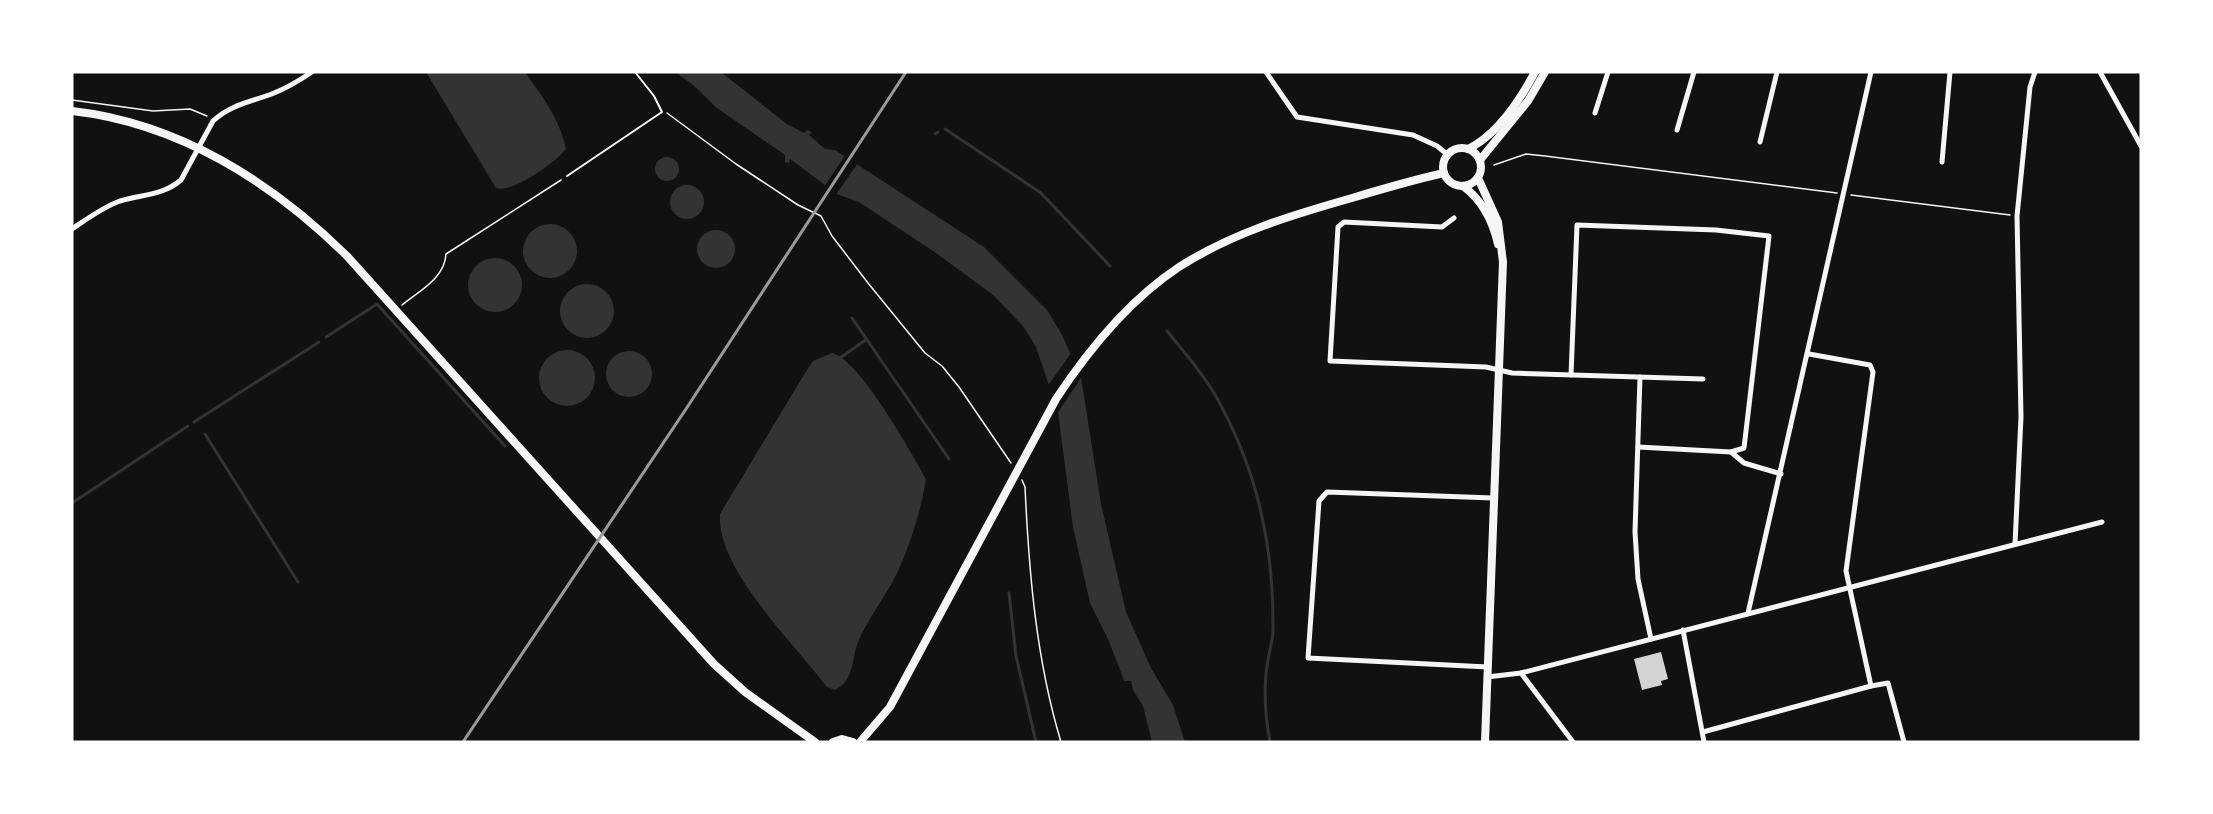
<svg xmlns="http://www.w3.org/2000/svg" width="2213" height="814" font-family="'Golos Text',sans-serif">
	<style>
		.water { fill: #333 }
		.pier { fill: #111 }
		.lines { fill: none; stroke-linecap: round; stroke-linejoin: round }
		.stream { stroke: #333; stroke-width: 3 }
		.building { fill: #d3d3d3 }
		.path { stroke: #f5f5f5; stroke-width: 1.5 }
		.service { stroke: #f5f5f5; stroke-width: 2 }
		.minor { stroke: #f5f5f5; stroke-width: 5 }
		.primary { stroke: #f5f5f5; stroke-width: 8 }
		.rail { stroke: #9a9a9a; stroke-width: 3 }
	</style>
	<rect width="100%" height="100%" fill="#111"/>
	<g class="water">
		<path d="M426 72H525C542 96 560 119 566 149 556 162 512 194 496 188Z"/>
		<path d="M675 72H721L787 124 804 133 808 130 812 133 809 135 825 149 835 150 984 247 1047 310 1062 335 1081 377 1101 504 1126 612 1151 668 1173 705 1185 742H1152L1143 706 1133 690 1131 681H1124L1122 675 1108 639 1090 603 1073 527 1058 412 1036 347 1023 326 993 295 936 253 859 202 837 194 790 159 789 163 785 162V155L717 108 692 84Z"/>
		<circle cx="667" cy="169" r="12"/>
		<circle cx="687" cy="202" r="17"/>
		<circle cx="550" cy="251" r="27"/>
		<circle cx="716" cy="249" r="19"/>
		<circle cx="495" cy="285" r="27"/>
		<circle cx="587" cy="311" r="27"/>
		<circle cx="567" cy="378" r="28"/>
		<circle cx="629" cy="374" r="23"/>
		<path d="M832 353C860 360 911 452 926 479 921 511 908 553 893 581 882 601 867 621 858 642 851 660 855 680 835 690L827 687C795 644 716 569 720 514L805 373 813 361Z"/>
	</g>
	<g class="pier">
		<path d="M846 154 858 163 835 196 824 187Z"/>
		<path d="M1074 349 1083 375 1055 417 1047 387Z"/>
	</g>
	<g class="lines">
		<g class="stream">
			<path d="M945 129 1041 193 1110 266"/>
			<path d="M935 134 938 132"/>
			<path d="M852 318 949 459"/>
			<path d="M1167 331C1183 351 1201 371 1214 393 1256 466 1273 541 1273 624 1274 637 1270 648 1268 660 1263 687 1265 715 1270 742"/>
			<path d="M326 337 377 304 505 446"/>
			<path d="M840 358 867 339"/>
			<path d="M194 422 319 342"/>
			<path d="M205 434 298 582"/>
			<path d="M72 503 188 426"/>
			<path d="M1009 593 1016 656 1036 742"/>
		</g>
	</g>
	<path class="building" d="M1661 652 1668 679 1661 681 1662 685 1642 690 1634 659Z"/>
	<g class="lines">
		<g class="path">
			<path d="M72 100 153 111 190 109 207 116"/>
			<path d="M667 113 736 164 798 205 821 216 832 236 868 283 925 353 942 366 959 387 1011 463"/>
			<path d="M1494 165 1526 154 1545 156 1837 193"/>
			<path d="M1851 195 2010 215"/>
			<path d="M402 305C419 291 445 278 446 254L561 180"/>
			<path d="M1022 480 1025 487C1029 573 1036 659 1061 742"/>
		</g>
		<path class="service" d="M567 176 662 112 654 96 635 72"/>
		<g class="minor">
			<path d="M1266 72 1297 117 1413 135 1437 146 1448 155"/>
			<path d="M2100 72 2141 146"/>
			<path d="M1595 113 1608 72"/>
			<path d="M1677 130 1694 72"/>
			<path d="M1760 142 1777 72"/>
			<path d="M1942 162 1950 72"/>
			<path d="M1454 218 1442 227 1344 222 1338 227 1330 361 1486 367 1512 373 1703 379"/>
			<path d="M72 229C87 219 103 207 120 201 143 194 162 196 181 180L213 121C231 104 252 102 274 93 287 88 300 80 312 72"/>
			<path d="M1809 354 1870 365 1873 372 1846 571 1871 686 1888 683 1904 742"/>
			<path d="M1571 375 1577 225 1716 230 1769 236 1744 448 1731 452"/>
			<path d="M1640 377 1635 532 1638 579 1651 639"/>
			<path d="M1638 447 1731 452 1744 463 1781 474"/>
			<path d="M2015 544 2021 417 2017 216 2030 87 2035 72"/>
			<path d="M1748 613 1871 72"/>
			<path d="M1683 630 1704 742"/>
			<path d="M1488 667 1308 658 1319 501 1327 492 1493 498"/>
			<path d="M1521 673 1573 742"/>
			<path d="M1487 677 1521 673 2102 522"/>
			<path d="M1703 732 1871 686"/>
		</g>
		<g class="primary">
			<path d="M72 111C179 123 272 182 347 256L714 664 745 692 815 742"/>
			<circle cx="1462" cy="167" r="19"/>
			<path d="M1468 149C1497 135 1520 100 1535 72"/>
			<path d="M1480 160 1528 101 1545 72"/>
			<path d="M1478 178 1498 222 1503 262 1485 742"/>
			<path d="M1463 186C1482 200 1493 222 1498 244"/>
			<path d="M833 742 842 739 853 742"/>
			<path d="M860 742 890 707 1056 399C1089 349 1129 300 1179 267 1232 233 1292 215 1352 198 1382 189 1413 180 1444 173"/>
		</g>
		<path class="rail" d="M463 742 686 409 906 72"/>
	</g>
	<rect width="2213" height="814" fill="none" stroke="#ffffff" stroke-width="147"/>
</svg>
